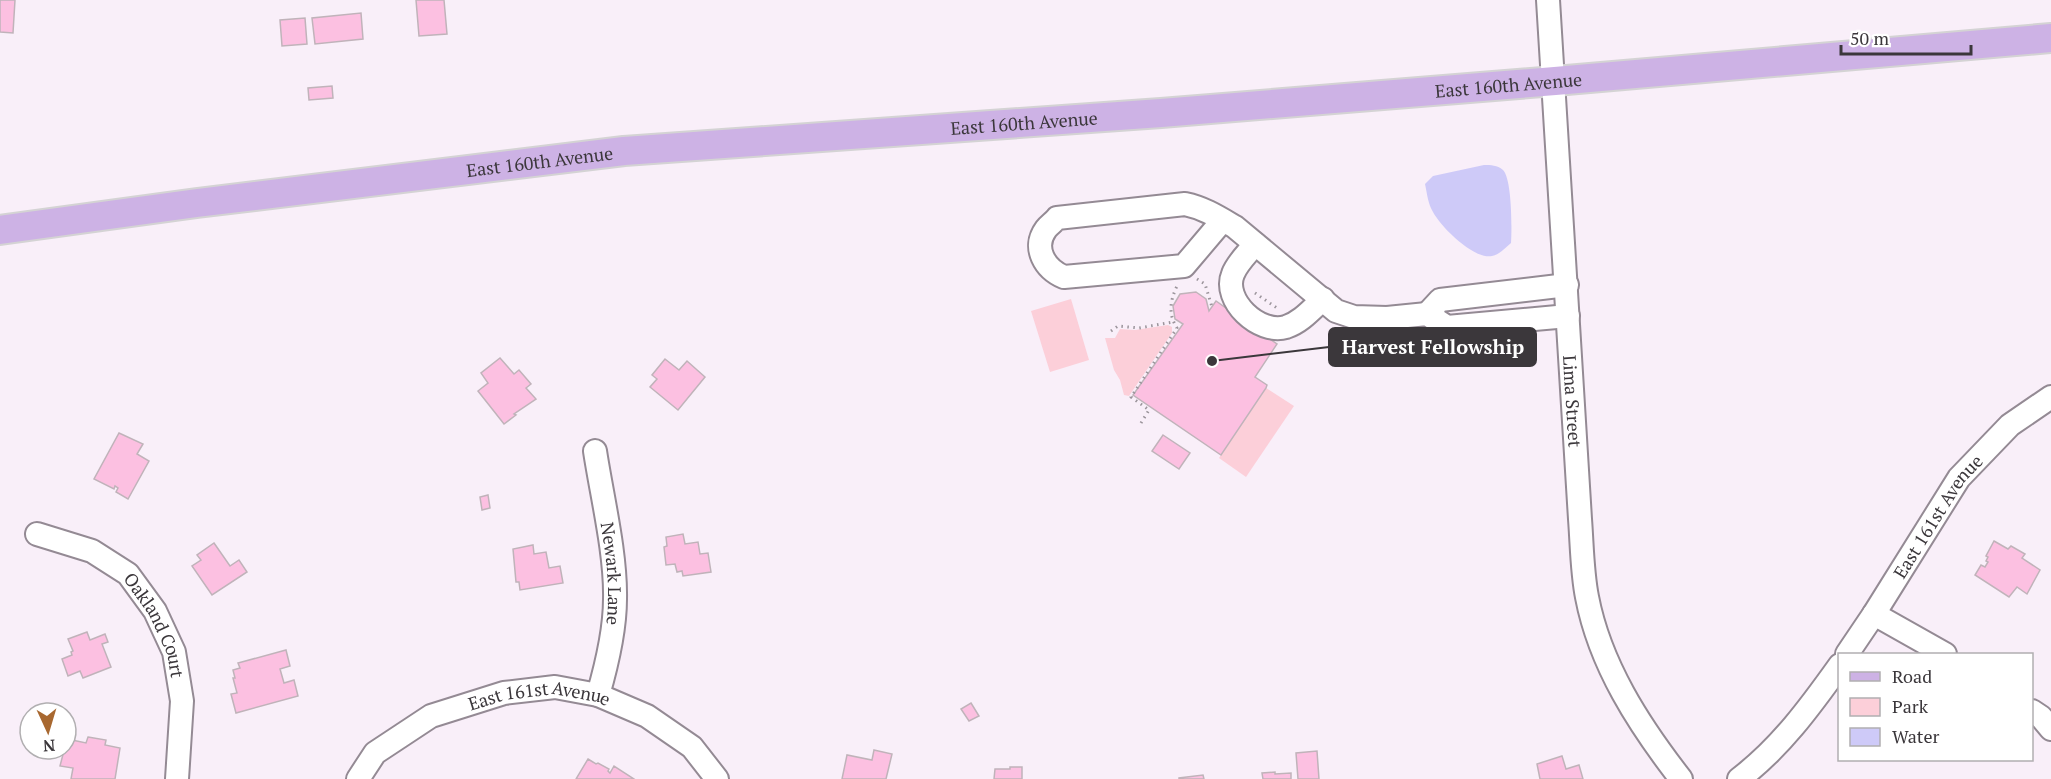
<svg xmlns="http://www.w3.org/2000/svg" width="2051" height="779" font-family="'PT Serif',serif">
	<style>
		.green { fill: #fccfd9 }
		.water { fill: #cecaf8 }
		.building { fill: #fcc0e1; stroke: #c0b3ba; stroke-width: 1.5 }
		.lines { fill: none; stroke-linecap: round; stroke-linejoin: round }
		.minor-casing { stroke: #948a94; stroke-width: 26 }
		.major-casing { stroke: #d4d3d4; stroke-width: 32 }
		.path { stroke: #9b949b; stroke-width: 3; stroke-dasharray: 1.5 4.5; stroke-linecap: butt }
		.minor { stroke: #fff; stroke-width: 22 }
		.major { stroke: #cdb2e5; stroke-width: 28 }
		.labels { text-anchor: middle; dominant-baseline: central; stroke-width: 4.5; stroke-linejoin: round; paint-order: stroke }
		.street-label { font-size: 18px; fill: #3b373b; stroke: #fff }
		.leader { fill: none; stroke: #3b373b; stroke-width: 2 }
		.callout-dot { fill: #3b373b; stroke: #fff; stroke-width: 2 }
		.callout { fill: #3b373b; stroke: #3b373b; stroke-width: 2 }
		.callout-label { font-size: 20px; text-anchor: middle; font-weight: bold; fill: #fff }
	</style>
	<rect width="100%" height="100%" fill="#f9eff9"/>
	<g class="green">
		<path d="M1071 299 1089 360 1050 372 1031 311Z"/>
		<path d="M1168 325 1172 327V333L1129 396 1124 395 1120 380 1114 370 1105 338H1115L1120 329 1135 330Z"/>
		<path d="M1266 388 1294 406 1246 477 1219 458Z"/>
	</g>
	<path class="water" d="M1484 165C1491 165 1497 165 1503 170 1512 179 1512 229 1511 243 1505 248 1499 255 1492 256 1474 260 1441 227 1433 212 1428 204 1427 193 1425 184L1433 176Z"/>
	<g class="building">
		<path d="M0 0H15L13 33 0 32Z"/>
		<path d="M416 0H444L447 34 419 36Z"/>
		<path d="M361 13 363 39 315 44 312 18Z"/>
		<path d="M305 18 307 44 282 46 280 20Z"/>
		<path d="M332 86 333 98 309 100 308 88Z"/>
		<path d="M1196 292 1206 299 1209 311 1216 301 1277 344 1255 377 1267 385 1266 388 1221 455 1133 395 1183 324 1175 319 1173 306 1180 294Z"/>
		<path d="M500 358 514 374 519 370 531 384 526 388 536 399 514 414 516 415 504 424 478 391 488 383 481 373Z"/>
		<path d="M665 359 679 370 687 361 705 377 678 410 650 387 657 379 652 375Z"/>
		<path d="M119 433 143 444 137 454 149 461 128 499 116 492 118 488 115 486 114 489 94 479Z"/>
		<path d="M1163 435 1190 453 1179 469 1152 451Z"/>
		<path d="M488 495 490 508 482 510 480 497Z"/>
		<path d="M683 534 685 544 698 542 700 554 708 553 711 572 683 576 682 571 677 572 675 564 666 565 664 547 667 546 666 537Z"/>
		<path d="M1994 541 2008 549 2011 546 2025 554 2022 558 2040 570 2027 594 2017 587 2009 597 1975 575 1981 565 1985 567 1988 562 1986 561 1988 557 1986 556Z"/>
		<path d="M214 543 230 566 239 560 247 572 212 595 192 566 201 560 197 555Z"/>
		<path d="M533 545 534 554 546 552 549 568 560 566 563 583 520 590 519 582H516L513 549Z"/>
		<path d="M87 632 90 640 105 634 108 642 102 644 111 667 83 678 80 671 68 676 62 659 72 655 71 652 73 651 68 639Z"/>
		<path d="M286 650 290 666 280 669 284 683 294 680 298 696 236 713 231 694 237 693 233 678H235L233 670 240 668 238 663Z"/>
		<path d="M971 703 979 716 969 721 961 709Z"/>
		<path d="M88 737 106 740 105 745 120 748 115 779H71L73 768 60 766 67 739 86 743Z"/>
		<path d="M874 750 892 754 886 779H842L847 755 872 760Z"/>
		<path d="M1317 751 1319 779H1298L1296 753Z"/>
		<path d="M1562 756 1566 769 1579 765 1583 779H1540L1537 764Z"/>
		<path d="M588 759 596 764 598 763 609 769 608 771 610 773 614 766 634 779H576Z"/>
		<path d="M1010 767H1022V779H994L995 769H1010Z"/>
		<path d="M1275 772V774L1291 773V779H1263L1262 773Z"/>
		<path d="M1203 775 1204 779H1179V778Z"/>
	</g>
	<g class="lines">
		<g class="minor-casing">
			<g id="minor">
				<path id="s1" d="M1548 0 1580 519C1582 545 1582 572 1587 597 1600 665 1639 725 1681 779"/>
				<path d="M1223 220 1184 266 1064 277C1045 269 1032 248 1046 229 1049 225 1054 222 1057 218L1185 204C1204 208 1218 217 1235 227L1336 311 1354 317 1387 318 1427 314 1447 327 1568 316"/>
				<path d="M1255 244C1248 253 1237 263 1233 274 1222 300 1259 335 1286 327 1301 322 1311 310 1323 299"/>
				<path d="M1427 314 1440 300 1567 285"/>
				<path id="s2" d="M595 451C602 497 616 553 615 599 615 631 607 664 598 695"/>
				<path id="s3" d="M37 534 92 551 128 574 155 611 174 652 182 701 177 779"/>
				<path d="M1874 614 1945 654"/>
				<path id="s4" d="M1847 654 1874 614 1959 478 2010 425 2051 397"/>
				<path d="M2032 711 2041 717 2051 729"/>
				<path id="s5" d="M358 779 375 753 431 716 504 693 555 687 598 695 647 716 692 747 717 779"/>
				<path d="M1739 779C1780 748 1810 707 1840 665"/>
			</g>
		</g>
		<g class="major-casing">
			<g id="major">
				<path id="s6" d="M0 230 197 203 624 151 1161 113 1555 81 2051 38"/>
			</g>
		</g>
		<g class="path">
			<path d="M1197 279 1205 284 1212 307"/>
			<path d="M1255 293 1277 308"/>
			<path d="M1111 331 1118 326 1139 328 1173 322"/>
			<path d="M1141 423 1149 410 1131 397 1177 328C1168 314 1170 301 1177 286"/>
		</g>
		<use href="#minor" class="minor"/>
		<use href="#major" class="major"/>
	</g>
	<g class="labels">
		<g class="street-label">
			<text stroke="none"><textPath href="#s6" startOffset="1516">East 160th Avenue</textPath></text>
			<text stroke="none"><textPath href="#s6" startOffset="1030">East 160th Avenue</textPath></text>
			<text stroke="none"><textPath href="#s6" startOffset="544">East 160th Avenue</textPath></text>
			<text stroke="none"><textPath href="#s1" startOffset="402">Lima Street</textPath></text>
			<text stroke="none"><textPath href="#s4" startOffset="165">East 161st Avenue</textPath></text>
			<text stroke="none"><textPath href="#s2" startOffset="124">Newark Lane</textPath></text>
			<text stroke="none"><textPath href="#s3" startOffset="159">Oakland Court</textPath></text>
			<text stroke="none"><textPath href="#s5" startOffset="210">East 161st Avenue</textPath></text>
		</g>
	</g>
	<path class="leader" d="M1212 361L1329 347"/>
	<circle class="callout-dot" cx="1212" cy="361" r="6"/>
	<rect class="callout" x="1329" y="328" width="207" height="38" rx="6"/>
	<g class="callout-label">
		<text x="1433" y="354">Harvest Fellowship</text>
	</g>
	<rect x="1838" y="653" width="195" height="108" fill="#ffffff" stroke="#b1afb1" stroke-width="1.5"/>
	<rect x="1850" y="672" width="30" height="9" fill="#cdb2e5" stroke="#b1afb1" stroke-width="1.5"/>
	<text x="1892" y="683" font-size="18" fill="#3b373b">Road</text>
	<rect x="1850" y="698" width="30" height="18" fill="#fccfd9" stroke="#b1afb1" stroke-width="1.5"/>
	<text x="1892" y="713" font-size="18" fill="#3b373b">Park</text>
	<rect x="1850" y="728" width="30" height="18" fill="#cecaf8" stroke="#b1afb1" stroke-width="1.5"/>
	<text x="1892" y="743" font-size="18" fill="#3b373b">Water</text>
	<g transform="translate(48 731) rotate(176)"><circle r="28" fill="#ffffff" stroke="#b1afb1" stroke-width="1.5"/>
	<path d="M0-4.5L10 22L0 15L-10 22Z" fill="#a86830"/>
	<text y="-9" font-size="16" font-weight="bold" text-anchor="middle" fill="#3b373b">N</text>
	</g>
	<path d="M1841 45v9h130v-9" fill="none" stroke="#3b373b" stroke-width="3"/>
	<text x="1850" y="45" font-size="18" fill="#3b373b" stroke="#ffffff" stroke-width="4.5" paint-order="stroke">50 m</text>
</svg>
